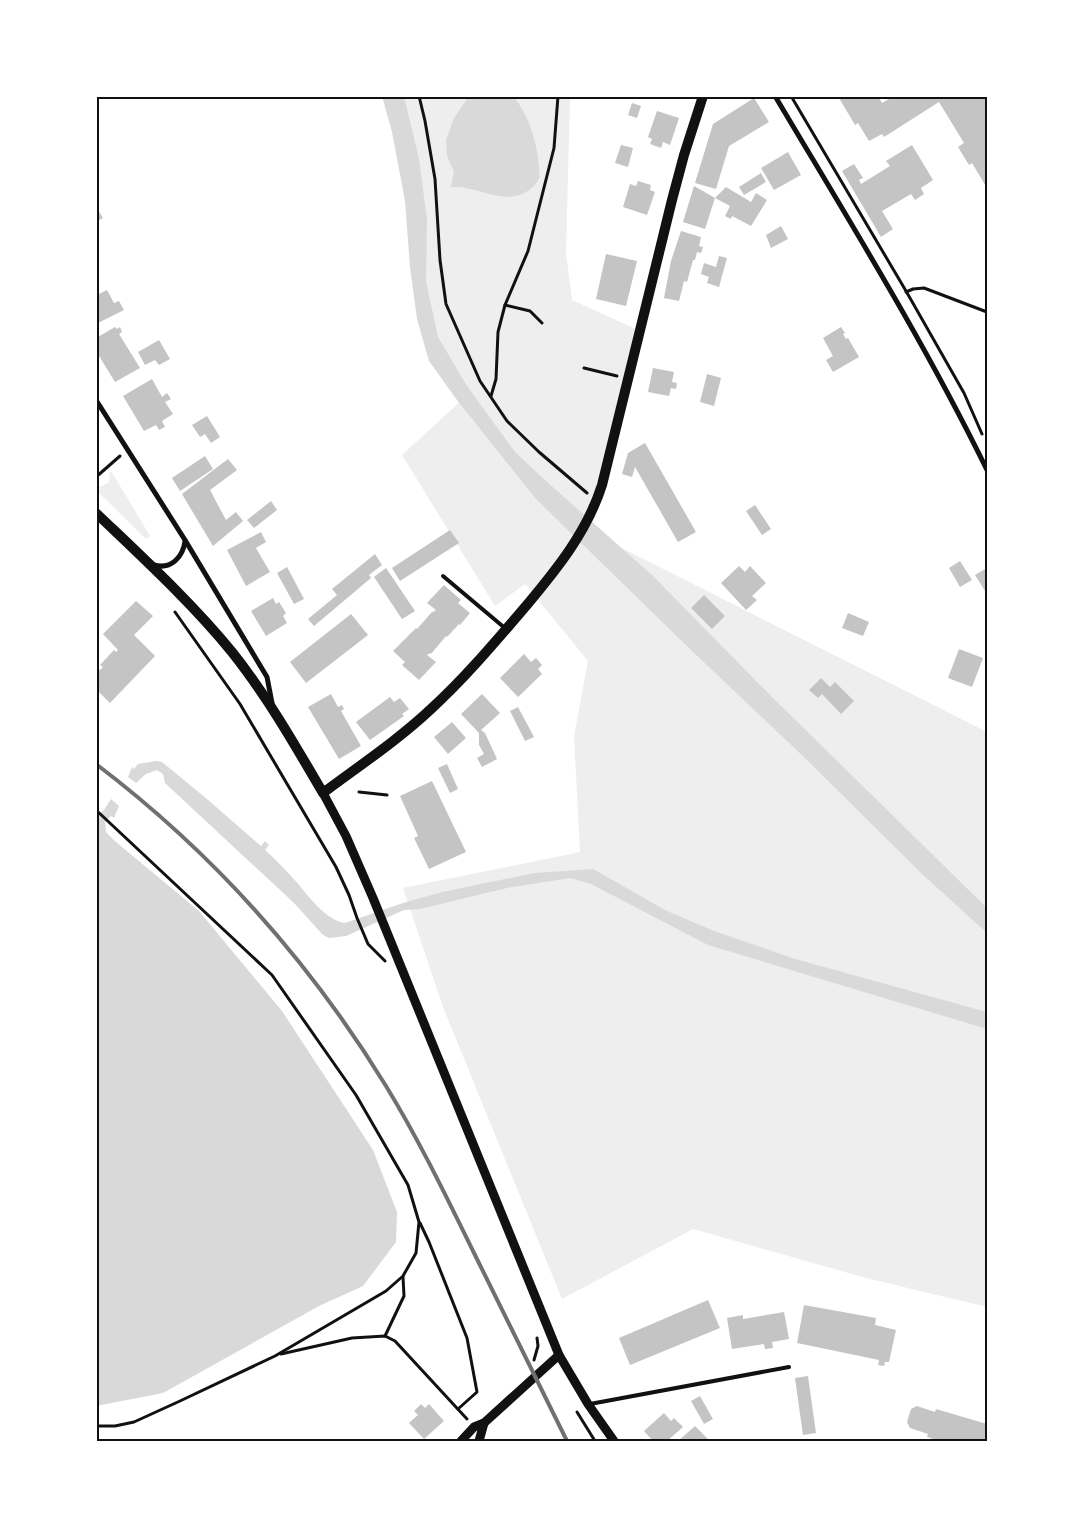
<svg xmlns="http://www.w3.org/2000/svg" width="1083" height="1537" font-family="'Varela Round',sans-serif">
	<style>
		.green { fill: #eee }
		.water { fill: #d9d9d9 }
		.building { fill: #c4c4c4 }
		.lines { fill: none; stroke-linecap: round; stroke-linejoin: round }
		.path { stroke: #111; stroke-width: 3 }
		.service { stroke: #111; stroke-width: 4 }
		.minor { stroke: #111; stroke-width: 5 }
		.tertiary { stroke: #111; stroke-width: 9 }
		.secondary { stroke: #111; stroke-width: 10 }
		.rail { stroke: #707070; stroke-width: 4 }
		.neatline { fill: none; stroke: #111; stroke-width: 2 }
	</style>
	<rect width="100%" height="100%" fill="#fff"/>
	<g class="green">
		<path d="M392 96H570L566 253 572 300 640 331 597 502 576 525 987 732V1307L866 1278 693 1229 562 1299 443 1007 403 888 580 852 574 736 588 661 525 584 495 606 402 455 464 398 433 350Z"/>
		<path d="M111 471 150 536 146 539 96 490V485L100 487 108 483 110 479 109 474Z"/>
	</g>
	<g class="water">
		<path d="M382 96H404L419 159 427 219 426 281 438 337 467 386 515 452 546 481 652 575 771 696 987 908V933L922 874 807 760 691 650 536 499 457 400 429 361 417 319 410 267 405 201 392 132Z"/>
		<path d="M469 96H513C529 115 537 142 539 167 539 170 540 175 539 178 536 187 524 195 515 196 500 199 485 192 470 189 464 187 457 187 451 187L454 172 447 156 446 140 454 118Z"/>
		<path d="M156 761 162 762 207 799 261 846 265 841 269 845 265 850C274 858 282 866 290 875 306 891 322 919 345 923L403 903 442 892 535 873 593 869 667 911 714 931 795 959 987 1012V1029L708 945 591 884 570 878 507 888 420 909 404 910 346 936 329 938 323 935 294 903 165 783 163 774 157 770 146 774 136 783 128 777 132 767 134 769 138 764Z"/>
		<path d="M111 799 119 806 114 818 111 816 105 822 106 832 116 842 199 911 282 1011 373 1150 397 1212 396 1242 363 1286 319 1306 163 1393 96 1406V817L104 810Z"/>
	</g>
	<g class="building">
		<path d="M842 96H878L882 103 894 96H987V188L972 163 969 165 958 147 964 143 939 102 884 137 882 134 869 141 858 123 855 125 839 98Z"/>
		<path d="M754 98 769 122 729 146 716 189 695 183 713 124Z"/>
		<path d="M632 103 641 106 637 118 628 115Z"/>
		<path d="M657 111 679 118 670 145 663 142 661 148 650 144 652 139 648 137Z"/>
		<path d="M621 145 633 148 628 167 615 163Z"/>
		<path d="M912 145 933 180 921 188 924 194 915 200 911 194 882 211 893 229 881 237 842 171 854 164 863 178 859 180 861 184 890 166 886 161Z"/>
		<path d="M788 152 801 175 774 190 761 168Z"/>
		<path d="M761 173 766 182 744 195 739 187Z"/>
		<path d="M638 181 651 185 650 190 655 192 647 215 623 207 630 184 636 186Z"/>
		<path d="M694 186 715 198 705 229 683 222Z"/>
		<path d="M726 187 751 202 756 193 767 200 751 226 732 216 731 219 725 216 730 206 715 198Z"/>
		<path d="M98 210 103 218 96 222V212Z"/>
		<path d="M781 226 788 239 771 248 766 235Z"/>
		<path d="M681 231 701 237 699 246 703 247 701 253 697 252 695 260H693L687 282 684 281 679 301 664 298 671 261Z"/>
		<path d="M606 254 637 261 626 306 596 299Z"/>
		<path d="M719 256 727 258 719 287 707 283 709 277 701 274 704 263 716 267Z"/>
		<path d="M96 289 99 294 107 290 114 303 119 301 124 310 98 323 96 319Z"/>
		<path d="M115 327 117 329 120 327 122 332 119 334 140 368 115 382 96 351V338Z"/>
		<path d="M841 327 845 333 843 334 846 339 848 338 859 357 833 372 826 360 833 356 823 338Z"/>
		<path d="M159 340 170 359 159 365 155 360 145 365 138 352Z"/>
		<path d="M653 368 674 372 672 382 677 383 676 389 671 388 669 396 648 392Z"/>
		<path d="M707 374 721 378 714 406 700 402Z"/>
		<path d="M152 379 162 397 167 393 171 399 165 402 173 414 162 421 165 427 159 430 156 425 144 431 123 396Z"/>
		<path d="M207 416 220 437 211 443 205 434 200 437 192 425Z"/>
		<path d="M645 443 696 532 678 542 635 467 632 477 622 474 628 453Z"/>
		<path d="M205 456 213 469 180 491 172 478Z"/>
		<path d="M228 459 237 470 210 490 226 520 236 512 243 521 213 546 182 494Z"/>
		<path d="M271 501 277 510 254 528 247 520Z"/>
		<path d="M755 505 771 529 762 535 746 511Z"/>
		<path d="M450 530 459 543 400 581 392 568Z"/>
		<path d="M261 532 266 542 256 548 270 572 246 586 227 550Z"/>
		<path d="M375 554 382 565 369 575 371 578 314 626 308 619 337 595 332 589Z"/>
		<path d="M960 561 972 580 960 587 949 568Z"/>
		<path d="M739 566 745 572 750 566 766 583 752 596 757 600 746 610 721 583Z"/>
		<path d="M287 567 304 599 294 604 277 573Z"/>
		<path d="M386 568 415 611 402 619 374 577Z"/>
		<path d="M987 568V594L975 575Z"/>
		<path d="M444 585 461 600 458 603 470 613 460 625 459 624 447 637 446 636 431 654 430 653 427 655 436 662 419 680 402 665 405 662 393 651 416 628 417 629 432 612H433L436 610 427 603Z"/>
		<path d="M704 595 725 616 712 629 691 608Z"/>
		<path d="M273 598 276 604 279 602 286 613 283 616 287 623 266 636 251 611Z"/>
		<path d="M136 601 153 616 134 635 155 656 110 703 96 689V669L97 668 100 670 103 667 100 665 114 650 116 652 118 650 103 634Z"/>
		<path d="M848 613 869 622 863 636 842 628Z"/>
		<path d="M351 614 368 635 306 683 290 662Z"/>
		<path d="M959 649 983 658 972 687 948 678Z"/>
		<path d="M524 654 531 662 536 658 542 665 538 669 542 674 518 697 500 678Z"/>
		<path d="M821 678 830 687 835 682 854 701 841 714 822 694 818 698 809 690Z"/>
		<path d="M331 694 338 707 342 705 344 709 341 711 361 746 339 759 308 707Z"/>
		<path d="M482 694 500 713 481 730 485 733 497 759 482 767 477 758 484 754 479 745V733L461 714Z"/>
		<path d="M390 697 394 702 400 698 409 709 402 714 404 716 370 740 356 722Z"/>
		<path d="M518 707 534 737 525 741 510 711Z"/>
		<path d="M452 722 466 738 448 754 434 737Z"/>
		<path d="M447 764 458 789 450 793 438 768Z"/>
		<path d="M432 781 466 852 429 869 414 838 418 836 400 796Z"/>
		<path d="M708 1300 720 1328 630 1365 619 1338Z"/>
		<path d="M804 1305 876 1318 875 1325 896 1330 889 1362H885L884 1366 878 1365 879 1360 797 1343Z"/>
		<path d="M784 1312 789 1339 772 1342 773 1348 765 1349 764 1344 732 1349 727 1318 743 1315V1319Z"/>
		<path d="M808 1376 816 1433 803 1435 795 1378Z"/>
		<path d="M700 1396 713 1419 704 1424 691 1401Z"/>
		<path d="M421 1404 425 1408 429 1404 444 1421 424 1439 409 1423 418 1415 414 1411Z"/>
		<path d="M917 1406 935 1412 936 1409 987 1424V1441H940L927 1437 928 1434 910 1428 907 1422 911 1409Z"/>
		<path d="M664 1413 671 1421 674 1418 683 1427 667 1441H653L644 1431Z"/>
		<path d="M695 1426 710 1441H678Z"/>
	</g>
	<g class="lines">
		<g class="path">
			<path d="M419 96 425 121 435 179 440 260 446 304 480 381 507 421 539 452 587 493"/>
			<path d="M791 96 906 291 964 393 982 434"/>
			<path d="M906 292 913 289 924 288 987 312"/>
			<path d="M505 305 530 311 542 323"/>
			<path d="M584 368 617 376"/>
			<path d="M491 396 496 379 498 332 505 305 528 251 554 148 558 96"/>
			<path d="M96 477 120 456"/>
			<path d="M175 612 240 704 336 867 349 895 357 918 368 944 385 961"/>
			<path d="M359 792 387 795"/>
			<path d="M96 810 272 975 356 1095 408 1185 419 1222 416 1253 403 1276 386 1291 275 1356 180 1401 134 1422 115 1426H96"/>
			<path d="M420 1223 429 1242 467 1338 477 1392 458 1409"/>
			<path d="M385 1336 404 1296 403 1277"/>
			<path d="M281 1354 352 1338 385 1336 395 1341 467 1419"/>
			<path d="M534 1360 538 1346 537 1338"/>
			<path d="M577 1412 595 1441"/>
		</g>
		<g class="service">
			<path d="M443 576 506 629"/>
			<path d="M590 1404 789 1367"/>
		</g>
		<g class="minor">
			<path d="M775 96C848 219 924 341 987 470"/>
			<path d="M96 400 185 540 267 677 272 703"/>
			<path d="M154 565C171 570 183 557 185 541"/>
		</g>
		<g class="tertiary">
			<path d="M323 793 346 836 373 898 559 1355 588 1404 614 1441"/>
			<path d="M461 1441 474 1427 484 1423 559 1355"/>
			<path d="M479 1441 484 1423"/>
		</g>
		<path class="secondary" d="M96 513C143 558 191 602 232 652 267 696 295 745 323 793 359 766 398 740 431 709 465 678 496 641 526 606 557 569 587 532 602 485L672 200 684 155 703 96"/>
		<path class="rail" d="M96 764C212 852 310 962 386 1086 419 1140 446 1196 474 1253 505 1315 536 1378 567 1441"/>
	</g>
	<rect width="1083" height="1537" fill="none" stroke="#ffffff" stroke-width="195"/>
	<rect x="98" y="98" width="888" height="1342" class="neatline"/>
</svg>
